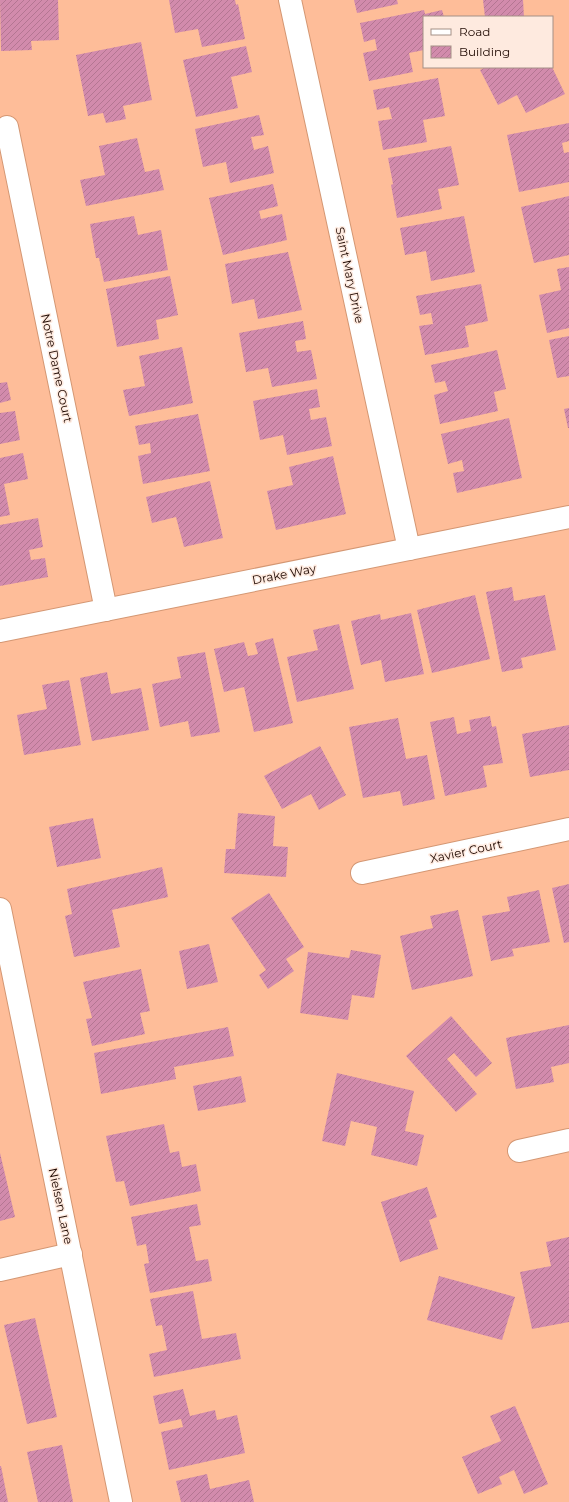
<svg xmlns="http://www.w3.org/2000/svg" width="569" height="1502" font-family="Montserrat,sans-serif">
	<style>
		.building { fill: url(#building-hatch) }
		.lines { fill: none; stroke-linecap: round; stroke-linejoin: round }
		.minor-casing { stroke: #d49773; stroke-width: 24 }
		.minor { stroke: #fff; stroke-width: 22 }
		.labels { text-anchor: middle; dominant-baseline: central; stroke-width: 3; stroke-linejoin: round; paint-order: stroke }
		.street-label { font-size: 12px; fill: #1e0800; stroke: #feeadf }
	</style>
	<defs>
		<pattern id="building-hatch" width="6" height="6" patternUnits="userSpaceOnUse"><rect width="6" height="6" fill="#d28bac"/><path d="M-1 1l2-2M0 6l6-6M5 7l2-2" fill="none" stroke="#b47692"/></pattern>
	</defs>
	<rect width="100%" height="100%" fill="#febd99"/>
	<g class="building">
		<path d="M0 0H58L59 40 31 41 32 50 1 51Z"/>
		<path d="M169 0H235L236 5 238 4 245 39 202 47 198 29 175 33Z"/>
		<path d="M354 0H397L398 4 357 13Z"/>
		<path d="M483 0H523L524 17H485Z"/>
		<path d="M424 10 425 14 442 10 444 17H424V50L409 53 413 72 369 81 363 53 377 50 375 39 364 42 360 23Z"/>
		<path d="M141 42 152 100 123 106 126 119 106 123 103 113 88 116 76 55Z"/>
		<path d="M246 46 252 72 231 77 238 108 196 117 183 60Z"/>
		<path d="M486 67H552L565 94 526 113 517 95 498 105 480 70Z"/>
		<path d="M438 78 445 116 423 120 427 142 383 150 378 121 392 119 389 107 377 110 373 90Z"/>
		<path d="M259 115 264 135 251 137 254 150 268 146 274 173 230 183 226 162 203 167 195 129Z"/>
		<path d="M569 123V141L562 143 564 153 569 152V182L519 192 507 135Z"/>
		<path d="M137 138 145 172 159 169 164 190 86 206 80 180 105 175 99 146Z"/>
		<path d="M451 146 459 185 438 189 442 209 397 218 391 185 393 184 388 158Z"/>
		<path d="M273 184 278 206 259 211 261 219 282 214 287 240 223 255 209 198Z"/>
		<path d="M569 196V255L534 263 521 207Z"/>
		<path d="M134 216 138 235 161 230 168 270 104 282 99 258H96L90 224Z"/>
		<path d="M464 216 475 272 431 281 426 251 405 255 400 228Z"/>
		<path d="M288 252 302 310 258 319 254 299 232 304 225 264Z"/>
		<path d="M569 267V328L547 333 539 295 561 290 557 269Z"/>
		<path d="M170 276 178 315 156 320 159 339 117 347 106 289Z"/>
		<path d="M481 284 488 321 465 326 469 347 425 355 419 326 433 324 431 313 420 315 416 296Z"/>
		<path d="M303 321 306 339 295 341 297 352 311 350 317 379 272 387 268 368 246 372 239 333Z"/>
		<path d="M569 336V376L557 378 549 340Z"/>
		<path d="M182 347 193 403 129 416 123 390 145 386 139 356Z"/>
		<path d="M497 350 506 389 494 392 498 411 440 424 434 395 448 391 445 381 435 383 431 365Z"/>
		<path d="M7 382 11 400 0 403V383Z"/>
		<path d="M317 389 320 407 309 409 311 420 326 417 332 446 287 455 283 435 260 440 253 401Z"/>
		<path d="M569 408V428H568L564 409Z"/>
		<path d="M15 411 20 440 0 444V413Z"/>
		<path d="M198 414 210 471 143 484 138 456 151 453 150 443 139 445 135 426Z"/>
		<path d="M509 418 522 478 457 493 453 473 464 471 462 460 448 464 441 434Z"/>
		<path d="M23 453 28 479 4 484 10 515 0 517V458Z"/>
		<path d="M333 456 346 514 276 530 267 491 293 485 289 467Z"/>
		<path d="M210 481 223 538 184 547 176 517 152 523 146 497Z"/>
		<path d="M38 518 43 547 29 550 31 560 45 558 48 577 0 586V525Z"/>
		<path d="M512 587 514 601 545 595 556 650 521 658 523 668 502 672 486 592Z"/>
		<path d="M475 595 490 659 432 673 417 610Z"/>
		<path d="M411 613 424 674 385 682 381 660 361 665 351 621 380 614 381 620Z"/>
		<path d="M339 624 354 689 297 702 287 657 318 650 313 630Z"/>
		<path d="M273 638 293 723 254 732 244 687 224 692 214 649 244 642 248 656 258 654 255 643Z"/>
		<path d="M205 652 220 732 191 737 188 721 160 727 152 684 181 678 177 657Z"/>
		<path d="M107 672 111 694 141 688 149 730 92 741 80 678Z"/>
		<path d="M69 680 81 745 24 755 17 715 47 709 42 685Z"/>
		<path d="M490 716 492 727 496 726 503 763 483 766 487 787 445 796 430 722 454 717 457 734 471 731 469 720Z"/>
		<path d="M398 718 406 759 427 755 435 799 403 806 400 791 363 798 349 727Z"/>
		<path d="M569 725V770L530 777 522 734Z"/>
		<path d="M320 746 346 795 319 810 311 794 282 809 264 776Z"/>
		<path d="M238 813 275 816 273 846 288 847 286 877 224 873 226 849H235Z"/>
		<path d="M93 818 101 858 57 867 49 827Z"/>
		<path d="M162 867 168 897 112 910 120 947 74 957 65 916 72 914 67 889Z"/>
		<path d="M569 884V942L564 943 552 888Z"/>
		<path d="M539 890 550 942 512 949 514 956 491 961 482 916 510 911 507 897Z"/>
		<path d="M269 893 304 947 286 959 294 971 268 989 259 975 266 970 231 918Z"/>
		<path d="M458 910 473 976 412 990 400 936 433 928 430 916Z"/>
		<path d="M209 944 218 982 187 989 179 951Z"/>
		<path d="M351 950 381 955 374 998 352 995 348 1020 300 1013 308 952 349 958Z"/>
		<path d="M141 969 150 1011 140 1013 145 1034 92 1046 86 1019 92 1018 83 982Z"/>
		<path d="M451 1016 492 1063 476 1077 454 1053 447 1059 477 1094 456 1112 406 1056Z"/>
		<path d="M569 1025V1063L551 1067 554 1082 516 1089 506 1038Z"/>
		<path d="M228 1027 234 1056 174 1067 176 1079 101 1094 94 1053Z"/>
		<path d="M337 1073 414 1091 405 1131 424 1135 417 1166 371 1155 377 1127 351 1121 345 1146 322 1141Z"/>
		<path d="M241 1076 246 1102 198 1111 193 1086Z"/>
		<path d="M164 1124 170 1153 179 1151 182 1167 196 1164 201 1191 130 1206 124 1181 116 1182 106 1136Z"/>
		<path d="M0 1153 15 1217 0 1221Z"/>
		<path d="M427 1187 437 1217 429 1220 438 1249 400 1262 381 1202Z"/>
		<path d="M197 1204 201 1225 189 1227 196 1261 208 1259 212 1281 150 1293 144 1264 149 1263 146 1244 137 1246 131 1217Z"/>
		<path d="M569 1237V1322L532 1329 520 1272 551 1266 546 1242Z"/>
		<path d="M439 1276 515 1297 502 1340 427 1320Z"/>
		<path d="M193 1291 202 1339 236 1333 241 1359 154 1377 149 1354 167 1350 162 1325 156 1326 150 1299Z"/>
		<path d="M35 1318 57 1417 27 1424 4 1325Z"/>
		<path d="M183 1389 190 1416 215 1410 217 1420 237 1415 245 1453 169 1470 161 1432 183 1427 181 1419 159 1424 153 1396Z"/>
		<path d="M515 1406 548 1484 524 1494 514 1470 499 1477 502 1484 478 1494 462 1457 501 1441 490 1416Z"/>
		<path d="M62 1445 73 1502H38L27 1452Z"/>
		<path d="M0 1466H1L8 1502H0Z"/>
		<path d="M207 1474 210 1489 249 1480 254 1502H181L176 1481Z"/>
	</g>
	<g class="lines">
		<g class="minor-casing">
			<g id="minor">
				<path d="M290 0 409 549"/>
				<path d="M7 127 106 610"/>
				<path d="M0 631 569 517"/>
				<path d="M362 873 569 829"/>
				<path d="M0 909 121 1502"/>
				<path d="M519 1151 569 1140"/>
				<path d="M0 1270 71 1254"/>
			</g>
		</g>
		<use href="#minor" class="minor"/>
	</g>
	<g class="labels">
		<g class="street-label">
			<text transform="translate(350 275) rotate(78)">Saint Mary Drive</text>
			<text transform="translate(57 368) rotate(78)">Notre Dame Court</text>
			<text transform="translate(284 574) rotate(-11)">Drake Way</text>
			<text transform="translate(466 851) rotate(-12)">Xavier Court</text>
			<text transform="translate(61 1206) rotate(78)">Nielsen Lane</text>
		</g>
	</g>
	<rect x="423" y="16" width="130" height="52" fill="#feeadf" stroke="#a49086"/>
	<rect x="431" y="29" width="20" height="6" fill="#ffffff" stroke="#a49086"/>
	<text x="459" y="36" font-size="12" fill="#1e0800">Road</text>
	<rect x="431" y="46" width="20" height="12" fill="url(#building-hatch)" stroke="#a49086"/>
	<text x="459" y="56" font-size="12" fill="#1e0800">Building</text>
</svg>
